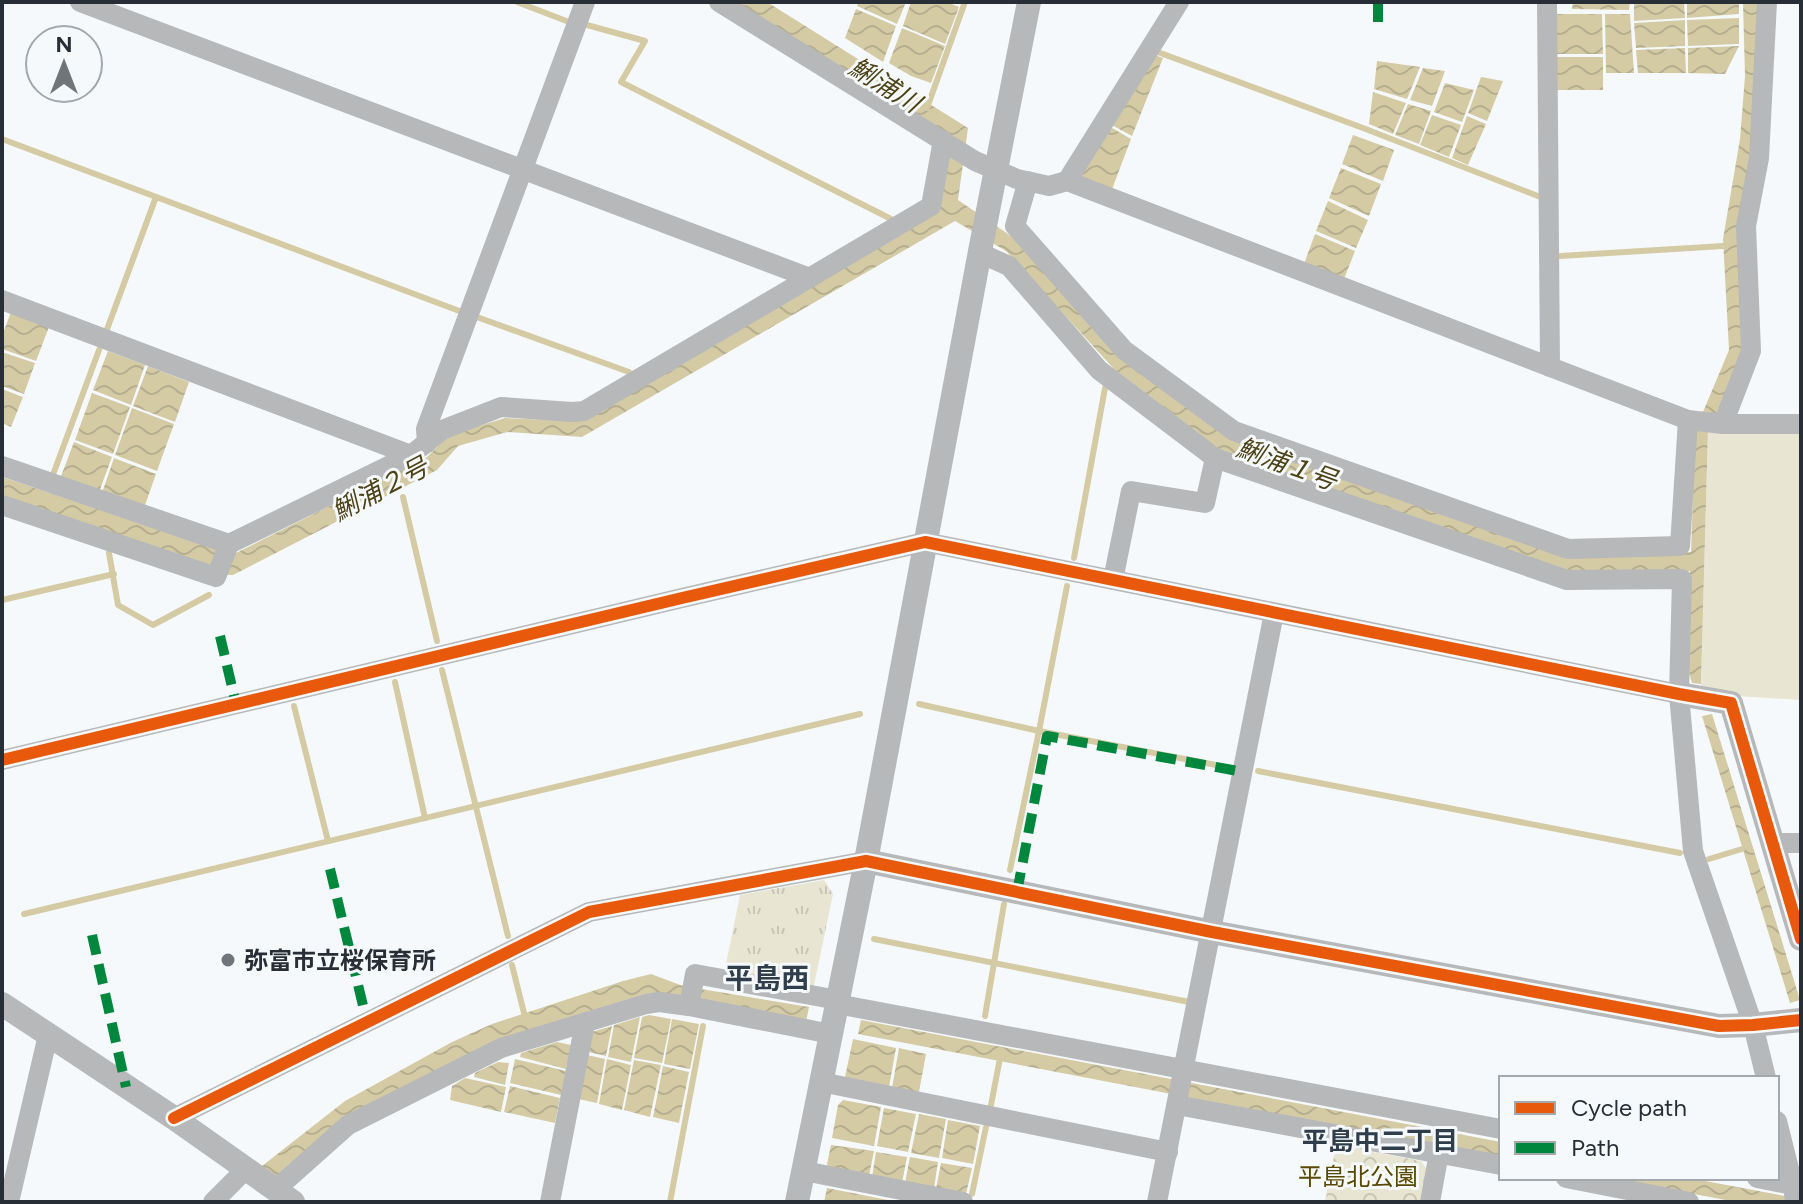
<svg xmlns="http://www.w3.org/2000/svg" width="1803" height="1204" font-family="Figtree,'Noto Sans JP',sans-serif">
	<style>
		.grass { fill: url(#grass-tufts) }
		.park { fill: url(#park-crowns) }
		.garden { fill: #e9e5d3 }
		.water { fill: url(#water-waves) }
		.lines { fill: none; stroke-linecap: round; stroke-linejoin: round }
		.stream { stroke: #d4cba5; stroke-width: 6 }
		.minor { stroke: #b6b8ba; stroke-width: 20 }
		.tertiary { stroke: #b6b8ba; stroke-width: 24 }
		.quiet { stroke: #00873e; stroke-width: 10; stroke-dasharray: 20 10; stroke-linecap: butt }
		.cycleway-casing { stroke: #f5f9fc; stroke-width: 17 }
		.cycleway { stroke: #e8590c; stroke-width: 12 }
		.poi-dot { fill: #70757a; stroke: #f5f9fc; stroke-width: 3 }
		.labels { text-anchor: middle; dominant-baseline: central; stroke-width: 6; stroke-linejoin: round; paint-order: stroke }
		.poi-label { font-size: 24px; font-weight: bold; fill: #282e35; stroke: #f5f9fc; text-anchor: start }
		.park-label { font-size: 24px; fill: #584800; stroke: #f5f9fc }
		.water-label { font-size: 26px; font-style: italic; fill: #4d4216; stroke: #f5f9fc }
		.neighbourhood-label { font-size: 26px; font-weight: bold; fill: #303d4a; stroke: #f5f9fc }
		.quarter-label { font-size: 28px; font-weight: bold; fill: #303d4a; stroke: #f5f9fc }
	</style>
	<defs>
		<pattern id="grass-tufts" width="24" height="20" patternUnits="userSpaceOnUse" patternTransform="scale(2)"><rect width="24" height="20" fill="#e9e5d3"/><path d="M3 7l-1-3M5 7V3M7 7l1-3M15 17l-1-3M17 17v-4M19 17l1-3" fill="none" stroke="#c8c5b6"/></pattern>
		<pattern id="park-crowns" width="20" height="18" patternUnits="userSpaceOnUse" patternTransform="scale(2)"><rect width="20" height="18" fill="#e9e5d3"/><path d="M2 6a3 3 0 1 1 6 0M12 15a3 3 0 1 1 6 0" fill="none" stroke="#c8c5b6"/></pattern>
		<pattern id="water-waves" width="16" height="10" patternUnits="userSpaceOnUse" patternTransform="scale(2)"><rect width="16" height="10" fill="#d4cba5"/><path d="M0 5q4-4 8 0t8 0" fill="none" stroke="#b6af8f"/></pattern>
	</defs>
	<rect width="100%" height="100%" fill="#f6f9fb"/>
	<path class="grass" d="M824 880 833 894 813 990 724 974 740 895Z"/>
	<path class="park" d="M1336 1145 1421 1161 1428 1171 1423 1202H1325Z"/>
	<path class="garden" d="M1708 430 1801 432V700L1738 696 1701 690Z"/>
	<g class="water">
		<path d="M736 2H767L968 128 958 200 1008 234 1023 246 1225 434 1569 557 1691 552 1695 431 1729 350 1723 239 1740 139 1745 76 1743 2H1760L1742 350 1731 384 1708 430 1701 684 1692 683 1687 666 1690 571 1567 573 1219 449 1114 369 1006 251 955 221 582 437 507 432 458 446 437 470 233 575H225L2 497V477L234 554 427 457 449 435 505 418 577 421 939 210 951 136Z"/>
		<path d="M858 2H906L897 24 857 6Z"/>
		<path d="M911 2H947L959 7 945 44 903 26Z"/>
		<path d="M1573 2H1630L1629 10 1572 9Z"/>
		<path d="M1634 2H1684L1685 18 1634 21Z"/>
		<path d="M1687 2H1739V14L1687 18Z"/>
		<path d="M856 9 896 26 883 62 845 38Z"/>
		<path d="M1553 14H1602L1603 54H1553Z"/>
		<path d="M1605 14H1630L1634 73H1606Z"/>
		<path d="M1739 18V44L1688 46 1687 20Z"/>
		<path d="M1685 20V46L1636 48 1634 23Z"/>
		<path d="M902 28 945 46 931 83 911 76 889 63Z"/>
		<path d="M1739 46 1725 74 1688 73V48Z"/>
		<path d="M1685 48 1686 73H1638L1636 50Z"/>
		<path d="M1152 54 1163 58 1132 136 1108 123Z"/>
		<rect x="1553" y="57" width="50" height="33"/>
		<path d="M1377 61 1420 67 1407 99 1374 89Z"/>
		<path d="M1423 68 1445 71 1432 106 1410 100Z"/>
		<path d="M1481 77 1503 81 1487 121 1468 113Z"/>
		<path d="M1445 83 1474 90 1462 122 1434 112Z"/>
		<path d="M1373 92 1406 103 1393 134 1369 124Z"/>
		<path d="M1408 104 1431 111 1419 144 1395 135Z"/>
		<path d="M1432 115 1461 125 1449 157 1420 145Z"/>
		<path d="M1467 116 1486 124 1468 165 1452 158Z"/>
		<path d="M1107 125 1131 139 1111 192 1078 179Z"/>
		<path d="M1353 135 1394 150 1383 181 1342 164Z"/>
		<path d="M1341 168 1381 184 1369 216 1329 198Z"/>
		<path d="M1328 201 1368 220 1356 248 1316 231Z"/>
		<path d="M1315 234 1355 251 1344 279 1304 264Z"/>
		<path d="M11 312 49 327 36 361 2 349V336Z"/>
		<path d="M108 351 145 365 131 405 93 390Z"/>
		<path d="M2 352 35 363 24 394 2 386Z"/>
		<path d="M148 366 189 382 175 422 133 406Z"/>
		<path d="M2 389 23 397 11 427 2 423Z"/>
		<path d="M92 393 130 407 113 454 75 440Z"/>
		<path d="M132 408 174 424 157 471 115 455Z"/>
		<path d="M74 442 112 457 99 492 60 479Z"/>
		<path d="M114 458 156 474 144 508 102 493Z"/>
		<path d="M1712 714 1800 1000 1790 1003 1702 716Z"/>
		<path d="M651 974 683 986 809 1007 806 1022 657 994H645L498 1040 275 1177 262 1166 345 1101 452 1042 492 1024 623 981Z"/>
		<path d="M649 1015 671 1019 662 1063 634 1058 642 1017Z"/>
		<path d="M640 1017 631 1062 608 1057 614 1025Z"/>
		<path d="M672 1019 699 1024 690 1069 664 1064Z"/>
		<path d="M861 1020 1501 1142V1157L858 1034Z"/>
		<path d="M612 1026 606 1056 584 1051 588 1033Z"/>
		<path d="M853 1039 896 1048 889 1087 850 1080 845 1077Z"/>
		<path d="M557 1042 571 1045 566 1069 520 1057 521 1053Z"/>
		<path d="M899 1048 926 1054 919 1092 892 1088Z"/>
		<path d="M583 1054 605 1059 597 1103 574 1098Z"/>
		<path d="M515 1059 566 1071 561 1095 510 1083Z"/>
		<path d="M607 1059 631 1065 622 1110 599 1104Z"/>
		<path d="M634 1060 661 1065 650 1117 624 1110Z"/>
		<path d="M498 1062 509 1063 505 1085 474 1077 475 1073Z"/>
		<path d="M663 1066 689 1072 679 1123 653 1117Z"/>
		<path d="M465 1078 506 1087 501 1112 450 1100 452 1086Z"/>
		<path d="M510 1086 560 1098 555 1123 504 1112Z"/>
		<path d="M843 1100 881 1107 874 1146 832 1138 838 1105Z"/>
		<path d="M884 1108 916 1114 908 1152 877 1146Z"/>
		<path d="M919 1114 946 1119 939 1158 911 1153Z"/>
		<path d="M948 1120 980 1126 973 1164 942 1158Z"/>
		<path d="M831 1145 874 1151 869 1176 830 1169 827 1164Z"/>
		<path d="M876 1152 907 1157 902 1183 872 1177Z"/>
		<path d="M910 1157 938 1162 934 1188 905 1183Z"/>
		<path d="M941 1163 972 1168 966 1194 936 1189Z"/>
		<path d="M1610 1178H1689L1801 1199V1202H1736Z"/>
		<path d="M827 1188 898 1202H824Z"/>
	</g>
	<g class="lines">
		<g class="stream">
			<path d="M517 2 569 22"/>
			<path d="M587 25 645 41 621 82 893 220"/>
			<path d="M1155 51 1363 128 1543 198"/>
			<path d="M927 108 965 2"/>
			<path d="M2 139 462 312"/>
			<path d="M1560 256 1723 246"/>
			<path d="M474 316 629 372"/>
			<path d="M106 332 156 197"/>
			<path d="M54 472 99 350"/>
			<path d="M403 497 437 641"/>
			<path d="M109 553 118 605 153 625 209 595"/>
			<path d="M1074 558 1105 388"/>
			<path d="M2 600 114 574"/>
			<path d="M442 670 508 936"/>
			<path d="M395 682 425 818"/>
			<path d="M919 704 1039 731 1237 769"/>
			<path d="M294 706 328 841"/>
			<path d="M1258 771 1680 853"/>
			<path d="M1709 859 1742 849"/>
			<path d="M1010 870 1039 731 1067 586"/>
			<path d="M24 914 860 714"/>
			<path d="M874 939 1189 1002"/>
			<path d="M512 965 524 1013"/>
			<path d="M985 1016 1004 904"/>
			<path d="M991 1105 1001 1053"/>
			<path d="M972 1194 986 1127"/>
			<path d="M670 1202 703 1026"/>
		</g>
		<g class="minor">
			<path d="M80 2 810 278"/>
			<path d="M719 2 975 161 1017 179 1049 186 1067 181 1688 420 1723 424H1801"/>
			<path d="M1547 2 1550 367"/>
			<path d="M1028 181 1015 226 1124 350 1234 431 1568 549 1680 546 1688 420"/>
			<path d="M1067 181 1179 2"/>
			<path d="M980 253 1009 266 1099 370 1215 458 1567 580 1682 579 1679 694 1693 851 1753 1025 1766 1078"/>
			<path d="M2 300 411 455"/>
			<path d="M1723 424 1751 351 1746 226 1759 158 1767 2"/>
			<path d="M427 443 426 429 585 2"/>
			<path d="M2 466 229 544"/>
			<path d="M2 505 216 577 229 544 411 455 442 430 501 407 572 412 584 411 931 206 943 140"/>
			<path d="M1113 580 1131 491 1205 503 1215 458"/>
			<path d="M2 760 682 598 925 542 1679 694"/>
			<path d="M1773 843H1801"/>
			<path d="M837 1004 1501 1129"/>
			<path d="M689 1006 695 974 838 1000"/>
			<path d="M821 1082 1168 1152"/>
			<path d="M1177 1105 1501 1165"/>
			<path d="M174 1118 589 912 866 861"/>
			<path d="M1777 1121 1793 1185 1795 1202"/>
			<path d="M804 1171 963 1202"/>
			<path d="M1566 1178 1689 1202"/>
			<path d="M1757 1178 1793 1185"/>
			<path d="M275 1190 348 1125 501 1048 646 1004 659 1002 689 1006 831 1034"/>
			<path d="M9 1202 48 1035"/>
			<path d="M213 1202 246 1169"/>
			<path d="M550 1202 585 1023"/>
			<path d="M1157 1202 1274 613"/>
			<path d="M1430 1202 1439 1153"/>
		</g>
		<g class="tertiary">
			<path d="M1679 694 1731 703 1801 939"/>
			<path d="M866 861 1212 932 1719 1026 1753 1025 1801 1020"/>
			<path d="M2 1004 174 1118 293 1202"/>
			<path d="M797 1202 866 861 981 246 1029 2"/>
		</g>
		<g class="quiet">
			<path d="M1378 22V2"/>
			<path d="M220 636 236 704"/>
			<path d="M330 869 367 1022"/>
			<path d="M1017 892 1047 736 1243 772"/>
			<path d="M92 935 126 1087"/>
		</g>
		<g class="cycleway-casing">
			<g id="cycleway">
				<path d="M2 760 682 598 925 542 1679 694 1731 703 1801 939"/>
				<path d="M174 1118 589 912 866 861 1212 932 1719 1026 1753 1025 1801 1020"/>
			</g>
		</g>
		<use href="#cycleway" class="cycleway"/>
	</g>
	<circle class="poi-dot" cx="228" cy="960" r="8"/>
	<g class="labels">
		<g class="poi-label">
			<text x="244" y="960">弥富市立桜保育所</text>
		</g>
		<g class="park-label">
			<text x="1358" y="1176">平島北公園</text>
		</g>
		<g class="water-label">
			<text transform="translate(885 85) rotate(32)">鯏浦川</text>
			<text transform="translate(1287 464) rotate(20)">鯏浦１号</text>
			<text transform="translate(380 489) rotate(-28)">鯏浦２号</text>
		</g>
		<g class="neighbourhood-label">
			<text x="1380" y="1141">平島中二丁目</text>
		</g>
		<g class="quarter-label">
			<text x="767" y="978">平島西</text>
		</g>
	</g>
	<rect width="1803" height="1204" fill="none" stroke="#282e35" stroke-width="8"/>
	<rect x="1499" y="1076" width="280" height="104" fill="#f5f9fc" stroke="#a3a8ac" stroke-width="2"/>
	<rect x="1515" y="1102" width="40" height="12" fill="#e8590c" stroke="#a3a8ac" stroke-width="2"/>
	<text x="1571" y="1116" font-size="24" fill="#282e35">Cycle path</text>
	<rect x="1515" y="1142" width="40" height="12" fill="#00873e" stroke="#a3a8ac" stroke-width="2"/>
	<text x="1571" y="1156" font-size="24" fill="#282e35">Path</text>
	<g transform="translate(64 64)"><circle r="38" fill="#f5f9fc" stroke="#a3a8ac" stroke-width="2"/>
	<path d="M0-6L14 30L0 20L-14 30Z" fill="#70757a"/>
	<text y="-12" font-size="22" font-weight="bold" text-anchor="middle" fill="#282e35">N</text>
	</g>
</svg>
